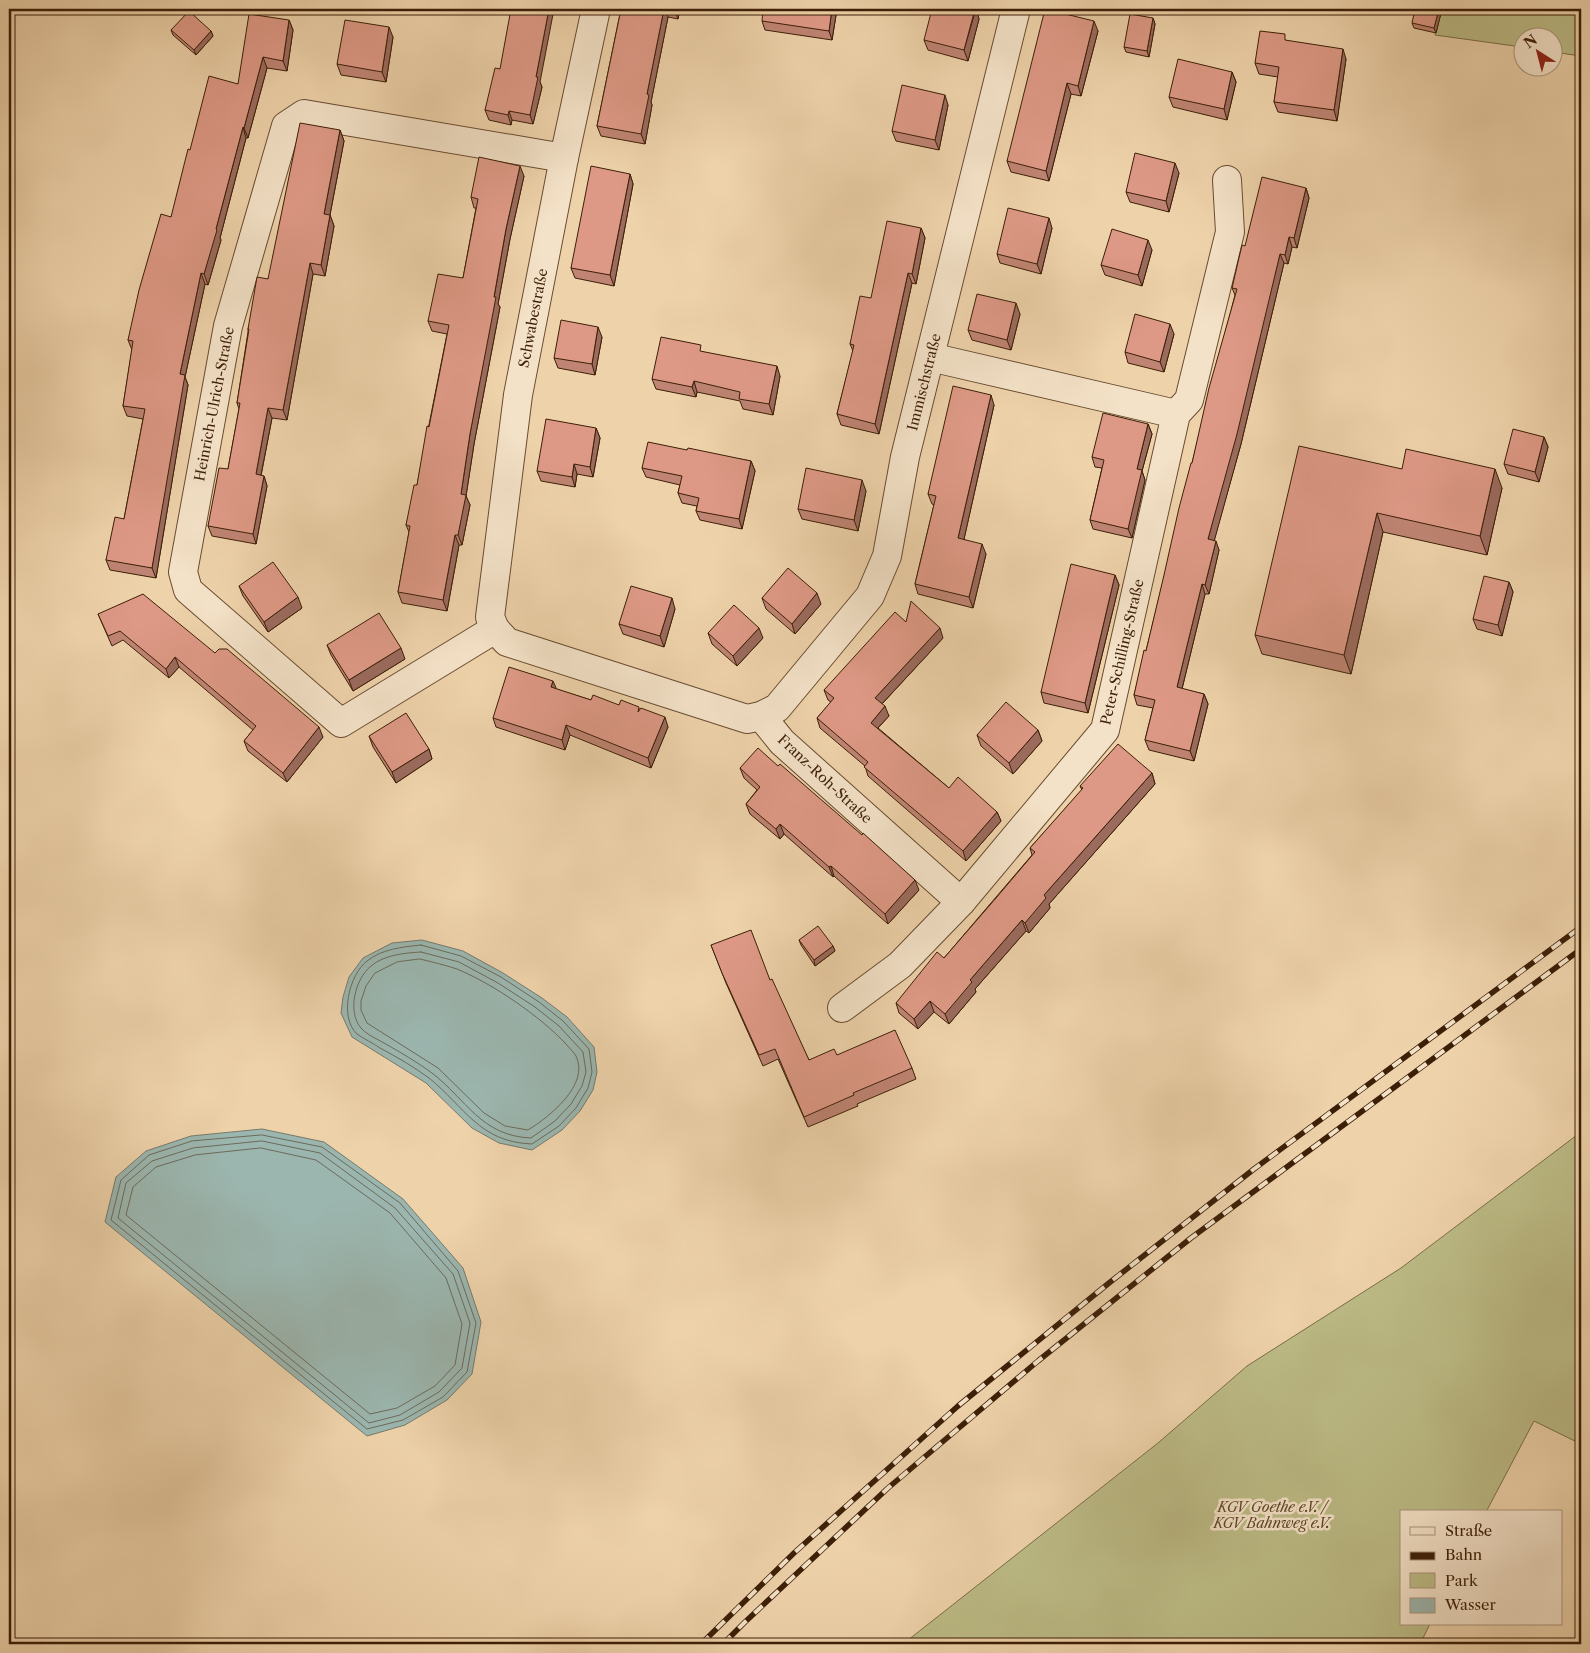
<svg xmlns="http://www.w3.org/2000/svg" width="1590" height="1653" font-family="'Libre Caslon Text',serif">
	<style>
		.green { fill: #bcbb86; stroke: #7c6d46 }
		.water { fill: #9bb6af; stroke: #757a6c }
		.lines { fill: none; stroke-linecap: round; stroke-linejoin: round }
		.shore { stroke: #6c6a5b; stroke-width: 1 }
		.minor-casing { stroke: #684c30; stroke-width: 30 }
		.minor { stroke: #f4e2c8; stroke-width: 28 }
		.rail-casing { stroke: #3c1f07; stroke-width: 5.5 }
		.rail { stroke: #f4e2c8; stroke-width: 4; stroke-dasharray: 11; stroke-linecap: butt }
		.wall { fill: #bf8473; stroke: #3c1f07 }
		.shaded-wall { fill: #9b6b5e; stroke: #3c1f07 }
		.building { fill: #de9986; stroke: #3c1f07 }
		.labels { text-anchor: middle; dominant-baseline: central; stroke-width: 5; stroke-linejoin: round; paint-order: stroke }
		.street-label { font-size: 14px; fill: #3c1f07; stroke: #f4e2c8 }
		.park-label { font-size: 14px; font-style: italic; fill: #5c4627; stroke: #f4e2c8 }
	</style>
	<rect width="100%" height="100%" fill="#eed2aa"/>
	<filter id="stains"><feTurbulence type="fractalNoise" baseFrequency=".004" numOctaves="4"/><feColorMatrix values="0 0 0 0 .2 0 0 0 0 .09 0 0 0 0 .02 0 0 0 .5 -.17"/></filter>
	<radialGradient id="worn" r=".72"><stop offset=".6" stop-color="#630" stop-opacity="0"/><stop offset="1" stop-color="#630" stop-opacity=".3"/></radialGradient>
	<g class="green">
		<path d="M1441 9H1581V56L1553 52 1552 38H1522V47L1435 35Z"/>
		<path d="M1581 1132V1444L1534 1421 1486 1512H1401V1624H1430L1420 1644H903L1158 1443 1247 1366 1401 1268Z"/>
	</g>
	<g class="water">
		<path d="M422 940 463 951 503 973 542 998 567 1017 594 1047 597 1072 593 1090 580 1111 562 1130 532 1150 499 1143 472 1128 426 1083 352 1037 341 1013 343 997 349 977 363 958 392 943Z"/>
		<path d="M262 1129 324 1142 403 1199 463 1268 481 1322 472 1374 447 1400 405 1425 367 1436 105 1222 116 1177 146 1151 191 1136Z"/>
	</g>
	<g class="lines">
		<g class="shore">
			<path d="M421 945 461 956 501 977 539 1002 563 1021 589 1049 592 1072 588 1088 576 1108 559 1126 532 1144C479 1142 465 1107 429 1078 414 1067 397 1057 380 1048 373 1043 364 1039 357 1034 339 1017 349 975 367 961 382 949 402 947 421 945Z"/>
			<path d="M421 952 459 962 498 983 535 1007 559 1026 583 1052 586 1072 582 1086 571 1104 555 1121 531 1138C481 1136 466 1099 432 1073 417 1062 400 1052 384 1043 377 1039 366 1034 361 1028 347 1012 355 979 371 966 384 955 404 953 421 952Z"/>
			<path d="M420 959C432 962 445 965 457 969 493 984 540 1016 566 1044 569 1048 574 1052 576 1056 590 1085 549 1117 528 1130L505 1126 484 1113 438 1068 367 1023 361 1010V1001L366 986 375 973 397 962Z"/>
			<path d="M262 1135 322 1147 400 1203 458 1271 476 1323 467 1372 443 1397 403 1420 367 1429 111 1220 121 1180 149 1155 192 1141Z"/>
			<path d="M262 1141 320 1153 395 1208 453 1274 470 1323 462 1368 439 1392 400 1415 369 1423 118 1218 126 1183 152 1161 193 1148Z"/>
			<path d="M261 1148 316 1160 390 1213 446 1278 462 1324 455 1365 435 1386 397 1408 370 1414 126 1215 133 1187 156 1167 195 1155Z"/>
		</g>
		<g class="minor-casing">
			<g id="minor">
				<path d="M596 9 564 158 518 395 490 617 495 629 507 642 747 719 761 716 777 708 870 596 887 556 905 457 1016 9"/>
				<path d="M930 357 1176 414"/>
				<path d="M495 629 341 723 188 590 183 572 228 326 286 126 304 114 564 158"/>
				<path d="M761 716 782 742 961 902"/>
				<path d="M842 1008 900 965 961 902 1105 730 1176 414 1189 400 1230 232 1227 180"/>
			</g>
		</g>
		<use href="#minor" class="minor"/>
		<g class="rail-casing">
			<g id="rail">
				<path d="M701 1644 794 1553 958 1406 1109 1283 1254 1169 1581 927"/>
				<path d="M723 1644 745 1622 888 1488 1038 1361 1191 1238 1581 949"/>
			</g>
		</g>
		<use href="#rail" class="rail"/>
	</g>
	<g class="wall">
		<path d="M621 9H680L678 19 668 17 651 102 652 105 645 144 601 136 597 126Z"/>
		<path d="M837 9 832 40 765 30 762 21Z"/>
		<path d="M976 9 979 19 968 61 928 50 924 40Z"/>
		<path d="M1442 9 1436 33 1414 28 1412 23Z"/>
		<path d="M1153 18 1155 24 1149 57 1126 52 1124 47Z"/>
		<path d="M289 20 293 30 287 71 267 68 248 138H246L220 238 221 240 208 285 205 284 185 377 188 385 156 578 110 570 106 560 124 519 143 419 127 416 123 406 132 350 128 340 171 217 238 84Z"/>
		<path d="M171 30 211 31 213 36 196 55 173 35Z"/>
		<path d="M1098 31 1081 96 1071 94 1049 181 1011 172 1007 161Z"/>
		<path d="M393 37 386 82 341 75 337 64Z"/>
		<path d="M1287 41 1346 59 1337 121 1278 112 1274 102 1278 77 1259 74 1255 63Z"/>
		<path d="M500 69 540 82 542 87 533 124 512 120 511 125 489 120 485 110Z"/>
		<path d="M1232 72 1236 82 1227 120 1173 107 1169 97Z"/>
		<path d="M948 105 939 150 896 141 892 131Z"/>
		<path d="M340 130 344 141 330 215 334 226 325 276 313 274 287 420 272 418 261 476H264L267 486 256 544 212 536 208 526 228 469 239 409 237 403 248 332V329L268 279Z"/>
		<path d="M1179 173 1169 212 1130 202 1126 192Z"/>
		<path d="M630 174 633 184 614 286 575 278 571 268Z"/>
		<path d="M524 176 510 239 498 304 500 307 474 444 466 496 470 505 462 545H459L447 611 402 603 398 592 409 532 406 525 417 485 447 334 432 331 428 321 463 278 476 208H474L471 197Z"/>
		<path d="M1306 188 1309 198 1297 248 1292 247 1288 264 1284 263 1241 444 1214 540 1219 550 1209 594H1205L1182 689 1204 694 1208 704 1194 761 1149 750 1145 740 1153 708 1137 705 1134 695 1146 651 1192 463 1235 295 1232 288 1245 246Z"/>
		<path d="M921 228 925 238 916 284 912 283 879 434 841 425 837 414 853 351 850 344 871 298Z"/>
		<path d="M1052 228 1041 274 1000 263 997 254Z"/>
		<path d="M1152 250 1142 286 1105 275 1101 265Z"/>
		<path d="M1020 314 1011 350 972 340 968 330Z"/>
		<path d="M1174 334 1164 372 1128 363 1125 352Z"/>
		<path d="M602 337 595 375 558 368 554 358Z"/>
		<path d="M703 352 780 376 773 415 743 409 740 401 697 392 696 397 656 389 652 379Z"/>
		<path d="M994 405 964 539 986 554 973 608 918 594 915 584 934 505 932 504 928 494Z"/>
		<path d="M1148 424 1152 434 1142 471 1145 480 1132 538 1093 529 1090 520 1102 468 1095 467 1092 457Z"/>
		<path d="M596 428 600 438 593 477 577 474 575 487 541 481 537 471Z"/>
		<path d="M1544 437 1548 447 1539 482 1508 474 1504 464Z"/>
		<path d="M687 450 751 461 755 471 742 529 700 520 696 511 697 506 682 503 678 493 680 485 646 477 642 468Z"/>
		<path d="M1402 469 1502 488 1487 555 1383 532 1351 674 1262 654 1255 635Z"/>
		<path d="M866 491 858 531 802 519 798 509Z"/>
		<path d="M1115 575 1119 585 1088 713 1044 703 1041 692Z"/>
		<path d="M1509 582 1513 592 1502 636 1477 629 1473 619Z"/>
		<path d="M239 586 302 608 268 632 243 596Z"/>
		<path d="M762 598 821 604 795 634 766 609Z"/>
		<path d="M675 609 664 647 623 634 619 624Z"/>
		<path d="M98 614 215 653 323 737 287 782 248 751 244 741 253 730 179 667 169 678 123 640 112 646Z"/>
		<path d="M906 622 943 638 882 704 889 716 878 728 949 788 997 812 1001 821 966 861 868 776 865 766 820 728 817 718 831 702 828 700 824 690Z"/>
		<path d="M708 633 763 638 737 666 712 644Z"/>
		<path d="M327 645 405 659 353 691 331 655Z"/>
		<path d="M556 689 591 700 640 709 668 727 651 768 570 735 565 750 496 727 493 718Z"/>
		<path d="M1038 730 1042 741 1013 774 981 746 977 735Z"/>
		<path d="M369 736 429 749 432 759 396 783 373 747Z"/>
		<path d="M740 768 919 890 888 924 834 876 833 877 784 834 780 839 750 814 746 804 757 790 744 778Z"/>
		<path d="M1152 773 1155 784 1049 904 1050 908 1029 933 1026 931 975 989 976 992 949 1024 934 1012 918 1029 899 1013 896 1003 944 958 1032 855 1030 848 1082 790 1080 786Z"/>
		<path d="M799 940 833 946 835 951 815 966 801 945Z"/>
		<path d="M711 945 770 980 809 1060 837 1055 912 1068 916 1079 857 1104 858 1106 808 1127 778 1059 763 1066 726 983Z"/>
	</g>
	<g class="shaded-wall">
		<path d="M549 9H554L540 82 542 87 533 124 530 115 536 77Z"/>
		<path d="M664 9H665L668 17 651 102 652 105 645 144 641 134 647 94Z"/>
		<path d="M674 9H680L678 19Z"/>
		<path d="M832 9H837L832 40 829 31Z"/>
		<path d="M976 9 979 19 968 61 964 50Z"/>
		<path d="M1439 9H1442L1436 33 1434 28Z"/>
		<path d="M1153 18 1155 24 1149 57 1147 51Z"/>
		<path d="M289 20 293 30 287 71 283 61Z"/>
		<path d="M1094 21 1098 31 1081 96 1078 86Z"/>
		<path d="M389 27 393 37 386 82 382 72Z"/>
		<path d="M211 31 213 36 196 55 194 50Z"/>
		<path d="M1343 49 1346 59 1337 121 1334 110Z"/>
		<path d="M263 57 267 68 248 138 244 128Z"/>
		<path d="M1232 72 1236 82 1227 120 1224 109Z"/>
		<path d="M1067 83 1071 94 1049 181 1046 171Z"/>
		<path d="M945 95 948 105 939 150 935 140Z"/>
		<path d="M509 111 512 120 511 125 508 115Z"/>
		<path d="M243 127 246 138 220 238 221 240 208 285 204 274Z"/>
		<path d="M340 130 344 141 328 225 324 214Z"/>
		<path d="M1175 163 1179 173 1169 212 1166 201Z"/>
		<path d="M520 166 524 176 510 239 498 304 500 307 474 444 466 496 470 505 462 545 458 535 461 494 470 434 506 229Z"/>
		<path d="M630 174 633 184 614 286 610 275Z"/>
		<path d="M1306 188 1309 198 1297 248 1294 238Z"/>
		<path d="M330 215 334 226 325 276 321 265Z"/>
		<path d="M1049 218 1052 228 1041 274 1037 264Z"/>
		<path d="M921 228 925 238 916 284 912 274Z"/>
		<path d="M1289 237 1292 247 1288 264 1285 255Z"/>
		<path d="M1148 240 1152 250 1142 286 1138 275Z"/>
		<path d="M1280 254 1284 263 1241 444 1212 549 1208 539Z"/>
		<path d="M310 263 313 274 287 420 283 410Z"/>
		<path d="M201 273 205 284 185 377 188 385 156 578 152 568 180 374Z"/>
		<path d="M908 273 912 283 879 434 875 424Z"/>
		<path d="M1016 303 1020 314 1011 350 1007 340Z"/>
		<path d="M1170 324 1174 334 1164 372 1160 362Z"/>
		<path d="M598 327 602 337 595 375 592 364Z"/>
		<path d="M777 366 780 376 773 415 769 404Z"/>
		<path d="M694 381 697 392 696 397 692 387Z"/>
		<path d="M991 395 994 405 962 548 958 538Z"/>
		<path d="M268 408 272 418 259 485 256 474Z"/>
		<path d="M1148 424 1152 434 1142 471 1145 480 1132 538 1128 529 1137 469Z"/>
		<path d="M596 428 600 438 593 477 590 467Z"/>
		<path d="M1544 437 1548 447 1539 482 1535 472Z"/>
		<path d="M751 461 755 471 742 529 739 519Z"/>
		<path d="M574 464 577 474 575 487 572 477Z"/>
		<path d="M1495 469 1502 488 1487 555 1480 536Z"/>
		<path d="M264 476 267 486 256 544 253 534Z"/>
		<path d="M862 480 866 491 858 531 854 520Z"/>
		<path d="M1377 513 1383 532 1351 674 1344 655Z"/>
		<path d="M455 535 459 545 447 611 443 600Z"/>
		<path d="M1216 541 1219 550 1209 594 1205 585Z"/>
		<path d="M982 544 986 554 973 608 969 597Z"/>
		<path d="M1115 575 1119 585 1088 713 1085 703Z"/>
		<path d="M1509 582 1513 592 1502 636 1498 625Z"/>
		<path d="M1202 584 1205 594 1180 697 1177 687Z"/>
		<path d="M817 593 821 604 795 634 792 624Z"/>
		<path d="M298 597 302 608 268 632 264 622Z"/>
		<path d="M672 598 675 609 664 647 660 636Z"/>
		<path d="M759 628 763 638 737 666 733 656Z"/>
		<path d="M940 628 943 638 879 707 875 698Z"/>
		<path d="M401 648 405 659 353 691 349 680Z"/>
		<path d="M175 657 179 667 169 678 166 669Z"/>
		<path d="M553 681 557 690 551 687Z"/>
		<path d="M1204 694 1208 704 1194 761 1190 751Z"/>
		<path d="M885 706 889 716 874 732 871 723Z"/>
		<path d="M665 717 668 727 651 768 648 758Z"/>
		<path d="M566 725 570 735 565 750 562 740Z"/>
		<path d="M319 727 323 737 287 782 283 773Z"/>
		<path d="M1038 730 1042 741 1013 774 1009 763Z"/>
		<path d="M429 749 432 759 396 783 392 772Z"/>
		<path d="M1152 773 1155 784 1049 904 1050 908 1029 933 1025 923 1044 895Z"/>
		<path d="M997 812 1001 821 966 861 963 851Z"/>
		<path d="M780 824 784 834 780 839 776 829Z"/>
		<path d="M831 866 834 876 833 877 829 867Z"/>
		<path d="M915 880 919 890 888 924 885 914Z"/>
		<path d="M1022 920 1026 931 975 989 976 992 949 1024 945 1014 970 980Z"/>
		<path d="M833 946 835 951 815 966 814 960Z"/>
		<path d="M930 1001 934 1012 918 1029 914 1019Z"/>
	</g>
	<g class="building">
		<path d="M511 9H549L536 77H538L530 115 509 111 508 115 485 110 495 68 500 69Z"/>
		<path d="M621 9H664L647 94 649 95 641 134 597 126Z"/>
		<path d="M763 9H832L829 31 762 21Z"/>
		<path d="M932 9H975L964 50 924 40Z"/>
		<path d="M1045 9 1094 21 1078 86 1067 83 1046 171 1007 161Z"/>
		<path d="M1415 9H1439L1434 28 1412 23Z"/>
		<path d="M189 11 211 31 194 50 171 30Z"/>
		<path d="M249 14 289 20 283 61 263 57 244 128 243 127 216 229 217 230 204 274 201 273 180 374 185 375 152 568 106 560 115 517 124 519 145 409 123 406 133 341 128 340 139 290 161 214 171 217 188 149 190 150 209 76 238 84Z"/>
		<path d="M1130 14 1153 18 1147 51 1124 47Z"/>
		<path d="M345 20 389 27 382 72 337 64Z"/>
		<path d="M1260 31 1285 34V40L1343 49 1334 110 1274 102 1279 67 1255 63Z"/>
		<path d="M1178 59 1232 72 1224 109 1169 97Z"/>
		<path d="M902 85 945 95 935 140 892 131Z"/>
		<path d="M300 123 340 130 324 214 330 215 321 265 310 263 283 410 268 408 256 474 264 476 253 534 208 526 219 468 228 469 240 403H237L249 329H248L257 277 268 279Z"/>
		<path d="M1135 153 1175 163 1166 201 1126 192Z"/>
		<path d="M479 157 520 166 506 229 494 297H496L470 434 461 494 466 495 458 535H455L443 600 398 592 410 526 406 525 414 485H417L427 426 429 427 449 325 428 321 438 274 463 278 478 199 471 197Z"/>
		<path d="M591 166 630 174 610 275 571 268Z"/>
		<path d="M1262 177 1306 188 1294 238 1289 237 1285 255 1280 254 1237 434 1208 539 1216 541 1205 585 1202 584 1177 687 1204 694 1190 751 1145 740 1155 700 1134 695 1144 650 1146 651 1164 575 1179 508 1191 463H1192L1209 388 1237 289 1232 288 1242 245 1245 246Z"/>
		<path d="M1008 208 1049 218 1037 264 997 254Z"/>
		<path d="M887 221 921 228 912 274 908 273 875 424 837 414 854 345 850 344 860 296 871 298Z"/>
		<path d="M1112 229 1148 240 1138 275 1101 265Z"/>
		<path d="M977 294 1016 303 1007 340 968 330Z"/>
		<path d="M1135 314 1170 324 1160 362 1125 352Z"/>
		<path d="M561 320 598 327 592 364 554 358Z"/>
		<path d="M661 337 701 345 700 351 777 366 769 404 739 399 740 392 694 381 692 387 652 379Z"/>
		<path d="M953 386 991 395 958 538 982 544 969 597 915 584 936 496 928 494Z"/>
		<path d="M1103 413 1148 424 1137 469 1142 470 1128 529 1090 520 1104 460 1092 457Z"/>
		<path d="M546 419 596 428 590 467 574 464 572 477 537 471Z"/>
		<path d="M1513 429 1544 437 1535 472 1504 464Z"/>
		<path d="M648 442 687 450 688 448 751 461 739 519 696 511 699 498 678 493 682 476 642 468Z"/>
		<path d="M1299 446 1402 469 1406 449 1495 469 1480 536 1377 513 1344 655 1255 635Z"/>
		<path d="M806 468 862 480 854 520 798 509Z"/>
		<path d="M273 562 298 597 264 622 239 586Z"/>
		<path d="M1071 564 1115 575 1085 703 1041 692Z"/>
		<path d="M788 568 817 593 792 624 762 598Z"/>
		<path d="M1484 576 1509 582 1498 625 1473 619Z"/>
		<path d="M631 586 672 598 660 636 619 624Z"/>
		<path d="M143 594 215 653 219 649H227L319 727 283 773 244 741 256 726 175 657 166 669 120 631 108 636 98 614Z"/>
		<path d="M911 601 940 628 875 698 885 706 871 723 949 788 958 777 997 812 963 851 864 767 868 762 817 718 834 698 824 690 895 612 906 622Z"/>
		<path d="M734 605 759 628 733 656 708 633Z"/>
		<path d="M379 613 401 648 349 680 327 645Z"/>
		<path d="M509 667 553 681 551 687 591 700 593 695 619 705 621 700 639 707 638 712 641 708 665 717 648 758 566 725 562 740 493 718Z"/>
		<path d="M1006 702 1038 730 1009 763 977 735Z"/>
		<path d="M406 713 429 749 392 772 369 736Z"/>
		<path d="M1118 744 1152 773 1044 895 1046 898 1025 923 1022 920 970 980 972 982 945 1014 930 1001 914 1019 896 1003 937 952 944 958 996 898 1035 852 1030 848 1083 788 1080 786Z"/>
		<path d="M758 748 778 766 780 764 862 835 863 833 915 880 885 914 831 866 829 867 780 824 776 829 746 804 760 787 740 768Z"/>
		<path d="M818 926 833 946 814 960 799 940Z"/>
		<path d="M751 930 770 980 772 979 809 1060 834 1049 837 1055 895 1030 912 1068 853 1093 854 1095 804 1117 775 1049 759 1055 722 973 711 945Z"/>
		<path d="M1492 1639 1502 1644H1490Z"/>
	</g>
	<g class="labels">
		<g class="street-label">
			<text transform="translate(533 318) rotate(-79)">Schwabestraße</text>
			<text transform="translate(924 382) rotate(-76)">Immischstraße</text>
			<text transform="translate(214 404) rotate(-79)">Heinrich-Ulrich-Straße</text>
			<text transform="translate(1122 652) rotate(-77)">Peter-Schilling-Straße</text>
			<text transform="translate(825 779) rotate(43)">Franz-Roh-Straße</text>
		</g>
		<g class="park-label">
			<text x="1272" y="1507">KGV Goethe e.V. /<tspan x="1272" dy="16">KGV Bahnweg e.V.</tspan></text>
		</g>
	</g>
	<rect width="1590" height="1653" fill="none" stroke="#eed2aa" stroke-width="30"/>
	<rect x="10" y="10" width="1570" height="1633" fill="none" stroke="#3c1f07" stroke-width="2.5"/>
	<rect x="15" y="15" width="1560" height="1623" fill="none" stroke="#3c1f07"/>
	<rect x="1400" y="1510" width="162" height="115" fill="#f4e2c8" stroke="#aa947b"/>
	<rect x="1410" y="1527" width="25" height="8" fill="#f4e2c8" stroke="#aa947b"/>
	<text x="1445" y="1536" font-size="15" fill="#3c1f07">Straße</text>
	<rect x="1410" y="1552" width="25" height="8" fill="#3c1f07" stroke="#aa947b"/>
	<text x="1445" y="1560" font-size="15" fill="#3c1f07">Bahn</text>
	<rect x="1410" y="1573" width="25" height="15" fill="#bcbb86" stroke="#aa947b"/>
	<text x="1445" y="1586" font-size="15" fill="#3c1f07">Park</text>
	<rect x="1410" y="1598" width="25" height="15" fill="#9bb6af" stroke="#aa947b"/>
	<text x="1445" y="1610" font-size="15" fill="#3c1f07">Wasser</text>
	<g transform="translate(1538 52) rotate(324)"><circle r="24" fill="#f4e2c8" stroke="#aa947b"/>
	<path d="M0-4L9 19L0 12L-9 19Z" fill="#8f2418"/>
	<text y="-8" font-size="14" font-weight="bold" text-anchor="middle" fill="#3c1f07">N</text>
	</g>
	<rect width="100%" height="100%" filter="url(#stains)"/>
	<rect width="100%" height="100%" fill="url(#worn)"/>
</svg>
